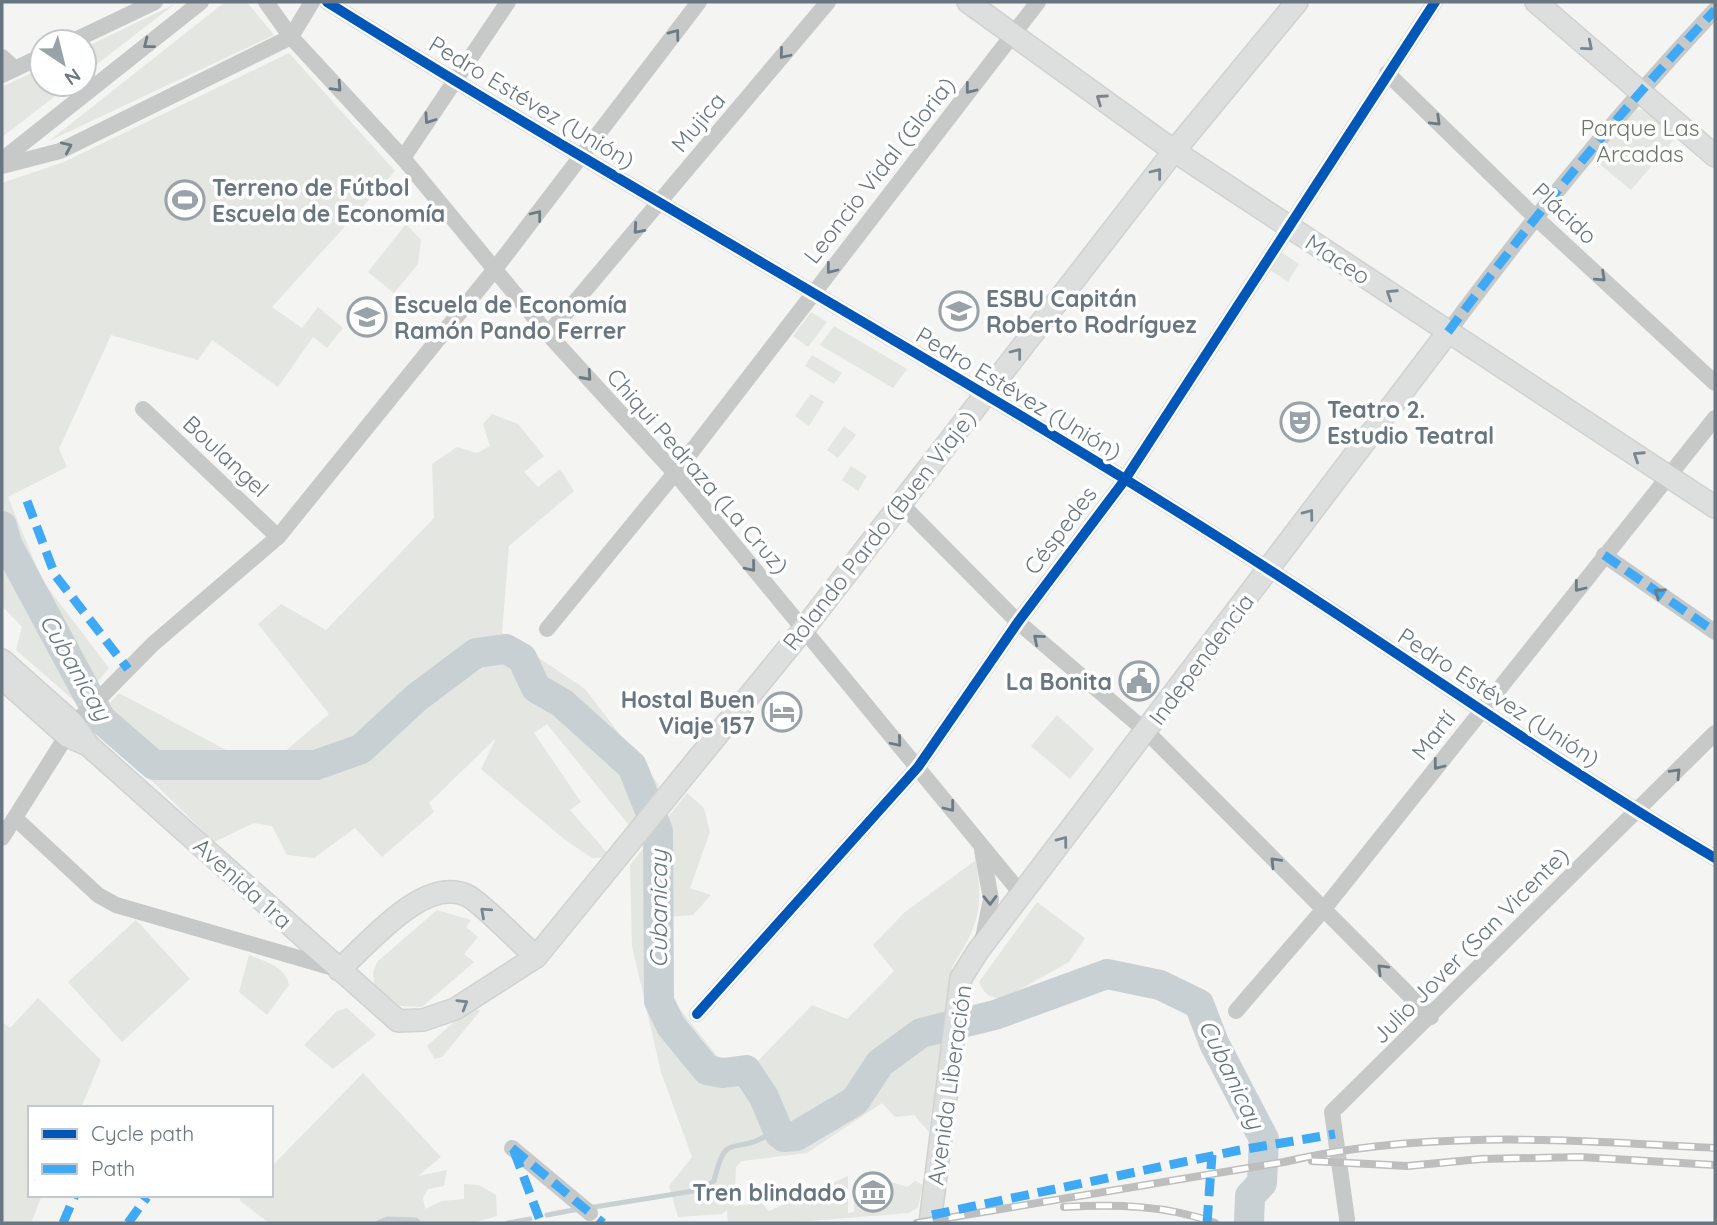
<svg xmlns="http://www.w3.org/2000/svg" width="1717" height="1225" font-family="Quicksand,sans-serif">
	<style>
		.green { fill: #e3e6e1 }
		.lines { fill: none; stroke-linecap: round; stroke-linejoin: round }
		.stream { stroke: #c9d0d3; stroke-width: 5 }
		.river { stroke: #c9d0d3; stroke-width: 30 }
		.major-casing { stroke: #d0d1d1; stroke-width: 24 }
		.minor { stroke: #c7c9c9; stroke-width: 16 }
		.major { stroke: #dddede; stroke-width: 21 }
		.rail-casing { stroke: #bebebf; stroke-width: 8 }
		.rail { stroke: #fff; stroke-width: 5; stroke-dasharray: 16; stroke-linecap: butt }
		.quiet { stroke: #3fa9f5; stroke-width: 9; stroke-dasharray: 18 9; stroke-linecap: butt }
		.cycleway-casing { stroke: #fff; stroke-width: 15 }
		.cycleway { stroke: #0057b8; stroke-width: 10 }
		.oneway { stroke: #6c7a84 }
		.oneway2 { stroke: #79868e }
		.labels { text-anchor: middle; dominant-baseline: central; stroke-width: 7; stroke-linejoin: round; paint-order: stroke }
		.street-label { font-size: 23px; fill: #677680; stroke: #fff }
		.park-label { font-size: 23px; fill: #6a7865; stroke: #fff }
		.poi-label { font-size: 23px; font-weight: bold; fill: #677680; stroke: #fff; text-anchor: start }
		.water-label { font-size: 24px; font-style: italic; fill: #63777d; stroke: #fff }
	</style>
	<rect width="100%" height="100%" fill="#f4f4f3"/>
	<g class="green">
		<path d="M225 2H247L274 35 49 141Z"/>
		<path d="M175 4 84 74V48Z"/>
		<path d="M289 53 395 171 272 307 302 328 318 307 343 328 327 348 313 337 278 387 212 340 198 360 111 335 59 449 67 467 8 497 42 580 109 668 78 704 16 650 22 627 2 606V183L64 162Z"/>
		<path d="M42 68V84H71L2 137V87Z"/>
		<path d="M1633 110H1647L1677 136 1631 190 1597 162 1594 155Z"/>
		<path d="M406 224 421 240 418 264 394 293 368 272Z"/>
		<path d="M1281 252 1299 264 1288 282 1269 269Z"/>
		<path d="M811 312 827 322 808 347 793 336Z"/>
		<path d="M834 326 907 369 893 388 820 345Z"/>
		<path d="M812 355 842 373 834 384 805 366Z"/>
		<path d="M811 394 824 402 809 426 795 416Z"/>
		<path d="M492 414 518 424 544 456 524 472 538 487 560 469 574 491 509 546 502 633 585 689 659 785 649 809 632 829 547 724 534 733 581 802 570 810 611 857 592 858 564 839 481 769 496 738 429 803 434 812 382 857 355 828 314 858 287 855 272 826 254 823 214 842 151 780 89 726 119 693 226 750 276 759 329 714 258 624 281 604 326 630 434 518 432 464 457 447 477 453 490 446 483 424Z"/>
		<path d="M844 426 856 435 838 458 827 450Z"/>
		<path d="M851 466 867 476 858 491 842 480Z"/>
		<path d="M1057 715 1094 749 1070 779 1031 746Z"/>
		<path d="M687 793 704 808 710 832 690 888 711 895 693 915 667 917 671 998 725 1066 751 1068 812 1005 847 1019 894 971 873 945 905 912 976 860C984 909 978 926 952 967L929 1132 914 1115 895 1117 882 1103 807 1153 742 1161 736 1167 734 1206 762 1203 769 1211 848 1176V1213L854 1212 855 1184 864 1179 867 1186 883 1190 891 1182 908 1187 915 1181 923 1185 918 1207 909 1213 785 1223H728L727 1210 722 1214 678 1217 669 1186 692 1157 661 1072 632 946 630 865Z"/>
		<path d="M1037 902 1085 938 1069 962 1003 999C990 998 984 994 979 982Z"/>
		<path d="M437 910 471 920 466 927 478 937 464 954 474 962 422 1007 400 1006 374 985 373 973 377 962Z"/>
		<path d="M136 920 190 979 122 1042 68 982Z"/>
		<path d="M249 955C266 962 285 966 289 985L267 1015 239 992Z"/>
		<path d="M38 998 101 1060 81 1108H30V1195H42L31 1223H2V1022L10 1028Z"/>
		<path d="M471 1007 480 1011 442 1057 435 1059 427 1046Z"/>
		<path d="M347 1008 376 1035 333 1069 304 1045 337 1011Z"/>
		<path d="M363 1073 441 1157 418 1176 447 1170 444 1186 428 1189 423 1198 425 1209 442 1201 464 1199V1184L479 1185 496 1195 497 1216 472 1223H269L239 1200 244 1195H271V1167Z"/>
	</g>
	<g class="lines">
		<g class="stream">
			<path d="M588 1208 700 1190 714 1181C726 1130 732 1156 766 1136"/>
			<path d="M547 1215 579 1209"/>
			<path d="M378 1223 387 1219 416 1220 419 1223"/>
			<path d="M508 1223 530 1219"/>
		</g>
		<path class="river" d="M2 526 7 544 101 719 154 765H316L361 749 416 698 476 653 506 649 522 658 536 688 562 703 632 766 658 831 659 1001 671 1026 707 1070 723 1073 746 1070 764 1097 779 1133 784 1137 796 1136 855 1101 880 1063 921 1033 995 1015 1107 974 1160 985 1199 1004 1214 1043 1264 1139 1262 1183 1250 1196 1249 1223"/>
		<g class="major-casing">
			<g id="major">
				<path d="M968 2 1174 151 1715 507"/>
				<path d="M1536 2 1715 156"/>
				<path d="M2 660 74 724 88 745 67 736 2 678"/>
				<path d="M88 745 398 1021 423 1020 455 1009 536 957 803 630 1174 151 1297 2"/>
				<path d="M339 970C368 944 425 874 468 896 483 904 521 944 536 957"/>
				<path d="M930 1223 961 978 978 951 1448 332"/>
			</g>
		</g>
		<g class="minor">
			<path d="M266 2 291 37 403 158 548 334 675 473 1023 896"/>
			<path d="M327 2C637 196 960 371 1268 569 1417 665 1562 768 1715 858"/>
			<path d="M71 42 155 2"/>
			<path d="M2 57 15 69"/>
			<path d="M1387 73 1534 216 1715 383"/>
			<path d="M2 75 42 56"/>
			<path d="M403 158 508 2"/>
			<path d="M2 160 201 2"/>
			<path d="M2 166 60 151 291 37 312 2"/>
			<path d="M1448 332C1532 219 1619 112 1715 10"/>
			<path d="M548 334 828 2"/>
			<path d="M143 409 278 537"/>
			<path d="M901 504 1018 622 1147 732 1431 1017"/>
			<path d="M1604 555 1715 632"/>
			<path d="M547 629 675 473 1038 2"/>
			<path d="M15 818 98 895 116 905 337 969"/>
			<path d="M2 838 74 724 153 644 278 537 495 269 699 2"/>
			<path d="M982 850 991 899 983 938"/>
			<path d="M1236 1011 1323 910 1715 418"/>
			<path d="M697 1014 918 767 1018 622 1124 481 1435 2"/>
			<path d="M512 1148 590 1213"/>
			<path d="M1347 1219 1332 1112 1715 733"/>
		</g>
		<use href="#major" class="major"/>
		<g class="rail-casing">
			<g id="rail">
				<path d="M1312 1161 1407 1166 1481 1159 1580 1157 1715 1165"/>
				<path d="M1064 1207C1114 1204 1167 1205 1215 1223"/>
				<path d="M917 1223 1284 1162C1424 1129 1573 1140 1715 1148"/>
			</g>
		</g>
		<use href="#rail" class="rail"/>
		<g class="quiet">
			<path d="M1448 332C1532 219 1619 112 1715 10"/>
			<path d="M27 501 55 575 128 669"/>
			<path d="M1604 555 1715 632"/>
			<path d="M512 1148 590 1213"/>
			<path d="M514 1151 541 1223"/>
			<path d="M932 1215 1240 1150 1335 1134"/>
			<path d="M598 1219 603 1223"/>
			<path d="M63 1223 75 1195"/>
			<path d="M128 1223 147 1197"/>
			<path d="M1207 1223 1212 1155"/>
		</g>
		<g class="cycleway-casing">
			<g id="cycleway">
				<path d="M327 2C637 196 960 371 1268 569 1417 665 1562 768 1715 858"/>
				<path d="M697 1014 918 767 1018 622 1124 481 1435 2"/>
			</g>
		</g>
		<use href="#cycleway" class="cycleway"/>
	</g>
	<defs><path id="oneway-chevron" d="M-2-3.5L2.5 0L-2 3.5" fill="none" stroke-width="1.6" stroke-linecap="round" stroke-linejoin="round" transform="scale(1.75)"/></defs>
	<g class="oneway">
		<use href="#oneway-chevron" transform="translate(675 34) rotate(-53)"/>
		<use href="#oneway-chevron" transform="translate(148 44) rotate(142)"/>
		<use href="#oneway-chevron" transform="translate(784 54) rotate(130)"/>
		<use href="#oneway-chevron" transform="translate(337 87) rotate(47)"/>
		<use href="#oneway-chevron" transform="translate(970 89) rotate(128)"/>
		<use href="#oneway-chevron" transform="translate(429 119) rotate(124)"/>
		<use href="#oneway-chevron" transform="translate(1436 121) rotate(44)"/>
		<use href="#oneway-chevron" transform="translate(67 147) rotate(-24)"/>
		<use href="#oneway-chevron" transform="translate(537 215) rotate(-52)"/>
		<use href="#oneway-chevron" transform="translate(638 229) rotate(131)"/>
		<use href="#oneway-chevron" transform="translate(831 269) rotate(128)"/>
		<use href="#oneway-chevron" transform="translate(1601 277) rotate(43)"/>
		<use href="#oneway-chevron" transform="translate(587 376) rotate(48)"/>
		<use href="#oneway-chevron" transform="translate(751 567) rotate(51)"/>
		<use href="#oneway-chevron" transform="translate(1579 587) rotate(128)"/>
		<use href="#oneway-chevron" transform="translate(1659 593) rotate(-145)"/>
		<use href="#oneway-chevron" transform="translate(1038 639) rotate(-140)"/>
		<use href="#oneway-chevron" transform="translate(897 742) rotate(50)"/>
		<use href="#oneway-chevron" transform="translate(1438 765) rotate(128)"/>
		<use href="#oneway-chevron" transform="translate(1676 773) rotate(-46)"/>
		<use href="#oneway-chevron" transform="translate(950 807) rotate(52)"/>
		<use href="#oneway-chevron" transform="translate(1275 862) rotate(-134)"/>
		<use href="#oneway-chevron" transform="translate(990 900) rotate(89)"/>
		<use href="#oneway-chevron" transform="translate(1382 969) rotate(-135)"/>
	</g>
	<g class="oneway2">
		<use href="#oneway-chevron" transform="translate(1588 46) rotate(40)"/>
		<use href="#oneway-chevron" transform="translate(1101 99) rotate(-145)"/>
		<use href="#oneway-chevron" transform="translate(1157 173) rotate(-52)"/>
		<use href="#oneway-chevron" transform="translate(1391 294) rotate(-147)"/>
		<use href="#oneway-chevron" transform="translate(1017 353) rotate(-52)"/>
		<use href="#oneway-chevron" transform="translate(1638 456) rotate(-147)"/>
		<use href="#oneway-chevron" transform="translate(1309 514) rotate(-53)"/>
		<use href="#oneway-chevron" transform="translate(1063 841) rotate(-53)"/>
		<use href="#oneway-chevron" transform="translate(485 912) rotate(-138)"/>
		<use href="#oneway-chevron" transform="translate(463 1004) rotate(-31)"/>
	</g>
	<defs>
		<g id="stadium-ring" transform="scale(2.0125)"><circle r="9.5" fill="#fff" stroke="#98a2a8" stroke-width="1.5"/><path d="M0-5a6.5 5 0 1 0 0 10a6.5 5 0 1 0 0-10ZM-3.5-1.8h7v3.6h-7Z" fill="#98a2a8"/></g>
		<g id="school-ring" transform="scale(2.0125)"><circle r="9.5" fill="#fff" stroke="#98a2a8" stroke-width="1.5"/><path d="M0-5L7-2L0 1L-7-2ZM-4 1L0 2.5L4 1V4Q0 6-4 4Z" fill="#98a2a8"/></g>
		<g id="university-ring" transform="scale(2.0125)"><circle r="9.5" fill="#fff" stroke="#98a2a8" stroke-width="1.5"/><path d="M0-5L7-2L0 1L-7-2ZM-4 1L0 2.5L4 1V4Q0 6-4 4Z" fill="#98a2a8"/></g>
		<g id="theatre-ring" transform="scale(2.0125)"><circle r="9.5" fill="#fff" stroke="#98a2a8" stroke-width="1.5"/><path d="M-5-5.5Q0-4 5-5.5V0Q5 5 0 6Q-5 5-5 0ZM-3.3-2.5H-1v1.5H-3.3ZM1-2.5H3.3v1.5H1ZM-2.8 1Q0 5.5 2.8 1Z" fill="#98a2a8"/></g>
		<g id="civic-ring" transform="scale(2.0125)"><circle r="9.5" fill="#fff" stroke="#98a2a8" stroke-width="1.5"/><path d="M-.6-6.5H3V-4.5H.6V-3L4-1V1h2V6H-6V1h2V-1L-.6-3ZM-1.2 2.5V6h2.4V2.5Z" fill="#98a2a8"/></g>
		<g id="hotel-ring" transform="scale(2.0125)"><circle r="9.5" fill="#fff" stroke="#98a2a8" stroke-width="1.5"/><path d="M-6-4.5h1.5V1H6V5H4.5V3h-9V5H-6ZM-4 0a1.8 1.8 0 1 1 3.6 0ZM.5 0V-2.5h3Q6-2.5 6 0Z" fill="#98a2a8"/></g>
		<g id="museum-ring" transform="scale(2.0125)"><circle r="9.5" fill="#fff" stroke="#98a2a8" stroke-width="1.5"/><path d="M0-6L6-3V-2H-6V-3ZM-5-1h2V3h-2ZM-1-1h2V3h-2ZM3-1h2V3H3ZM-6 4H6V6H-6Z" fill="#98a2a8"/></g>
	</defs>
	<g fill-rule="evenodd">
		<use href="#stadium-ring" x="185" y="200"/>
		<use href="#school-ring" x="959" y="311"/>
		<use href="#university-ring" x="367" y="317"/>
		<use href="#theatre-ring" x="1300" y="422"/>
		<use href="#civic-ring" x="1139" y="681"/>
		<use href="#hotel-ring" x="782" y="712"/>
		<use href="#museum-ring" x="873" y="1192"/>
	</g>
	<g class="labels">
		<g class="street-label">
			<text transform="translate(532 102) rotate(31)">Pedro Estévez (Unión)</text>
			<text transform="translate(698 122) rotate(-50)">Mujica</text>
			<text transform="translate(879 170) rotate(-52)">Leoncio Vidal (Gloria)</text>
			<text transform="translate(1565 213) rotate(43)">Plácido</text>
			<text transform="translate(1338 259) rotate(33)">Maceo</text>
			<text transform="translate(1019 393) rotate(31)">Pedro Estévez (Unión)</text>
			<text transform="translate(226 456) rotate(43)">Boulangel</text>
			<text transform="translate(698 471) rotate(49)">Chiqui Pedraza (La Cruz)</text>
			<text transform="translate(879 530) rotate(-52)">Rolando Pardo (Buen Viaje)</text>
			<text transform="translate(1060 530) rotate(-53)">Céspedes</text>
			<text transform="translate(1201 659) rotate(-53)">Independencia</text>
			<text transform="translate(1499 697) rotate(33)">Pedro Estévez (Unión)</text>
			<text transform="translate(1433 735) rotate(-52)">Martí</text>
			<text transform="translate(243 883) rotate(42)">Avenida 1ra</text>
			<text transform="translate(1470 945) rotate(-45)">Julio Jover (San Vicente)</text>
			<text transform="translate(949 1085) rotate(-82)">Avenida Liberación</text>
		</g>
		<g class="park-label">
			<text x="1640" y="127">Parque Las<tspan x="1640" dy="26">Arcadas</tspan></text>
		</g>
		<g class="poi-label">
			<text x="212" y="187">Terreno de Fútbol<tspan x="212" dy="26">Escuela de Economía</tspan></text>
			<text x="986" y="298">ESBU Capitán<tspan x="986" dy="26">Roberto Rodríguez</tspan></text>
			<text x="394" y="304">Escuela de Economía<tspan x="394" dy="26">Ramón Pando Ferrer</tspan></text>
			<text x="1327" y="409">Teatro 2.<tspan x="1327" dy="26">Estudio Teatral</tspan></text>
			<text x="1112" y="681" text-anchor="end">La Bonita</text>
			<text x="755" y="699" text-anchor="end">Hostal Buen<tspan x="755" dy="26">Viaje 157</tspan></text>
			<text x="846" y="1192" text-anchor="end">Tren blindado</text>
		</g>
		<g class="water-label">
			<text transform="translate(76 667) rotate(60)">Cubanicay</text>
			<text transform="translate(658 909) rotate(-90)">Cubanicay</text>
			<text transform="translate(1232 1074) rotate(64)">Cubanicay</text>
		</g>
	</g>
	<rect width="1717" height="1225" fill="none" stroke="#677680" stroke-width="7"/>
	<rect x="28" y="1106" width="245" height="91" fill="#ffffff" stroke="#c2c8cc" stroke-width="2"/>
	<rect x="42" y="1129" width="35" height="10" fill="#0057b8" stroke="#c2c8cc" stroke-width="2"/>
	<text x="91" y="1141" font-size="21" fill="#677680">Cycle path</text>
	<rect x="42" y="1164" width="35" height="10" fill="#3fa9f5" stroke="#c2c8cc" stroke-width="2"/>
	<text x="91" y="1176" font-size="21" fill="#677680">Path</text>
	<g transform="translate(63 63) rotate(145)"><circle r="33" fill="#ffffff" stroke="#c2c8cc" stroke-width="2"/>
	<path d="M0-5L12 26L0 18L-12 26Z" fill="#98a2a8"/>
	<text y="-10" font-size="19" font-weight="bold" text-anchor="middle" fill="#677680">N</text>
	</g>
</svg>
